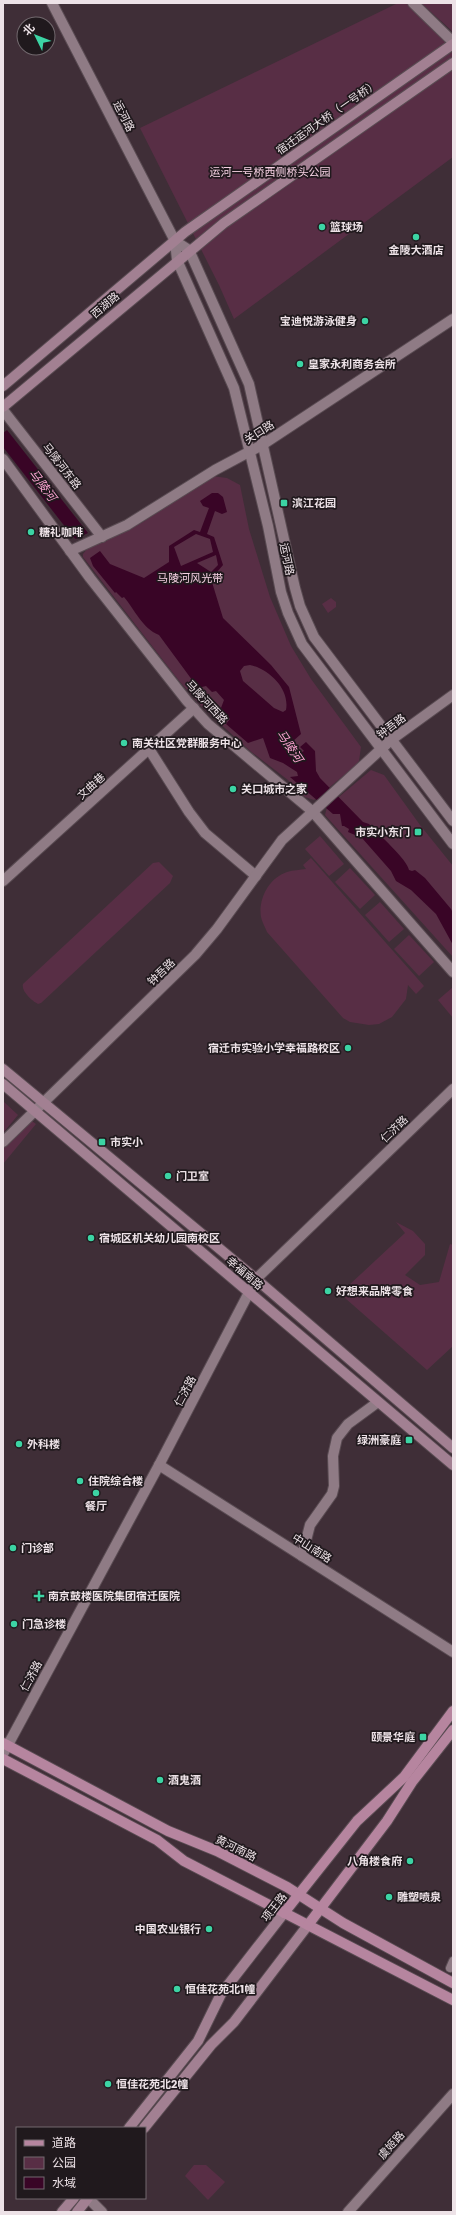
<svg xmlns="http://www.w3.org/2000/svg" width="456" height="2215" font-family="Poppins,'Noto Sans SC',sans-serif">
	<style>
		.green { fill: #582e45 }
		.water { fill: #390526; fill-rule: evenodd }
		.lines { fill: none; stroke-linecap: round; stroke-linejoin: round }
		.pedestrian-casing { stroke: #594b52; stroke-width: 10 }
		.minor-casing { stroke: #594b52; stroke-width: 12 }
		.tertiary-casing { stroke: #594b52; stroke-width: 12 }
		.secondary-casing { stroke: #594b52; stroke-width: 12 }
		.primary-casing { stroke: #594b52; stroke-width: 12 }
		.pedestrian { stroke: #8f7b85; stroke-width: 8 }
		.minor { stroke: #8f7b85; stroke-width: 10 }
		.tertiary { stroke: #8f7b85; stroke-width: 10 }
		.secondary { stroke: #a28092; stroke-width: 10 }
		.primary { stroke: #b6859f; stroke-width: 10 }
		.poi-dot { fill: #3cd4a4; stroke: #20191d; stroke-width: 1.5 }
		.labels { text-anchor: middle; dominant-baseline: central; stroke-width: 3.5; stroke-linejoin: round; paint-order: stroke }
		.street-label { font-size: 11px; fill: #ede2e7; stroke: #20191d }
		.park-label { font-size: 11px; fill: #f6d1e3; stroke: #20191d }
		.poi-label { font-size: 11px; font-weight: bold; fill: #ede2e7; stroke: #20191d; text-anchor: start }
		.water-label { font-size: 12px; font-style: italic; fill: #ffa6d5; stroke: #20191d }
	</style>
	<rect width="100%" height="100%" fill="#3f2e37"/>
	<g class="green">
		<path d="M398 3H406L419 13 442 35 453 51V157L234 319 219 285 140 128Z"/>
		<path d="M421 3H453V33L451 30Z"/>
		<path d="M212 476 227 478 240 485 249 529 270 597 291 646 311 679 361 747 359 761 354 767 314 800 305 797 288 780 249 750 202 707 180 682 83 557V554L88 548 143 522Z"/>
		<path d="M331 598 336 602V607L328 613 322 604Z"/>
		<path d="M371 770 384 775 420 825 453 866V957L325 815 327 807Z"/>
		<path d="M320 836 344 864 329 876 305 849Z"/>
		<path d="M311 858 424 986 416 994 408 985 406 999 392 1017 379 1024 369 1025 350 1022 343 1018 267 932C265 927 262 922 261 917 258 899 269 878 287 872 293 870 300 870 306 869L303 865Z"/>
		<path d="M159 862 173 876 170 883 41 1003 38 1004C32 1001 21 991 23 984L153 863Z"/>
		<path d="M350 868 375 895 360 909 335 882Z"/>
		<path d="M380 902 404 929 389 942 365 915Z"/>
		<path d="M409 935 434 962 419 976 394 949Z"/>
		<path d="M453 987V1018L438 1000Z"/>
		<path d="M3 1101 18 1115 3 1133Z"/>
		<path d="M29 1119 36 1124 3 1164V1145Z"/>
		<path d="M396 1222 413 1231 425 1244V1255L405 1275 420 1285 439 1282 450 1244 453 1245V1346L427 1370 345 1298 347 1287 405 1233Z"/>
		<path d="M194 2165H206L225 2182 208 2200 185 2176Z"/>
	</g>
	<g class="water">
		<path d="M7 430 88 533 76 539 73 537 3 447V433Z"/>
		<path d="M212 493H218L223 497 227 512 222 514 215 511 207 534 214 537 223 565 211 579 223 618 271 665 289 687 301 734 292 742 302 752 304 751 300 747 306 742 315 751 316 771 320 778 363 822 369 824C378 834 407 859 409 870L412 871 415 870 425 878 451 909 453 913V945L436 914 411 890 396 881 391 871 362 838 348 832 349 829 344 826H342L340 814H333L290 777 298 776 297 772 283 763 270 758 263 738 248 743 226 724 230 719 221 708 224 700 216 691 212 692 206 686 198 688 159 635C142 628 135 610 124 597L122 598 116 592 115 593 93 566 90 558 100 551 110 564 144 578 169 562V546L194 530 200 532 209 508 203 506 200 501ZM196 534 210 539 213 552 181 566 174 547ZM216 555 218 565 211 572 197 563ZM250 665C269 669 290 689 286 710L283 712 274 708 243 681 240 671 244 666Z"/>
	</g>
	<g class="lines">
		<g class="pedestrian-casing">
			<path id="pedestrian" d="M450 1968 453 1961"/>
		</g>
		<g class="minor-casing">
			<g id="minor">
				<path d="M3 410 102 537"/>
				<path d="M3 459 90 578 187 701 208 724 312 811 453 972"/>
				<path d="M70 551 127 525 215 470 262 445 453 319"/>
				<path d="M149 749 189 812 205 833 256 876"/>
				<path d="M3 881 194 708"/>
				<path d="M159 1465 453 1652"/>
				<path d="M302 1556 310 1525 332 1494 334 1486 333 1456 337 1438 348 1424 378 1402"/>
				<path d="M88 2198 102 2212"/>
				<path d="M348 2212 453 2094"/>
			</g>
		</g>
		<g class="tertiary-casing">
			<g id="tertiary">
				<path d="M52 3 175 241 177 260 234 388 268 526 281 592 288 613 302 644 453 844"/>
				<path d="M413 3 453 42"/>
				<path d="M175 241 189 250 249 384 295 588 300 606 314 637 453 821"/>
				<path d="M3 1142 195 955 217 929 282 840 391 740 453 695"/>
				<path d="M3 1754 159 1465 256 1279 453 1089"/>
			</g>
		</g>
		<g class="secondary-casing">
			<g id="secondary">
				<path d="M3 386 185 232 453 44"/>
				<path d="M3 407 224 223 453 63"/>
				<path d="M3 1069 256 1279 453 1448"/>
				<path d="M3 1084 453 1465"/>
				<path d="M129 2128 198 2041 221 1994 284 1913"/>
				<path d="M144 2128 211 2045 234 2022 308 1925"/>
				<path d="M62 2212 74 2198"/>
				<path d="M77 2212 88 2198"/>
			</g>
		</g>
		<g class="primary-casing">
			<g id="primary">
				<path d="M3 1743 168 1831 217 1851 287 1887 343 1923 453 1983"/>
				<path d="M3 1759 157 1840 184 1861 453 2000"/>
				<path d="M284 1913 357 1821 404 1777 453 1711"/>
				<path d="M308 1925 387 1821 412 1782 453 1730"/>
			</g>
		</g>
		<use href="#pedestrian" class="pedestrian"/>
		<use href="#minor" class="minor"/>
		<use href="#tertiary" class="tertiary"/>
		<use href="#secondary" class="secondary"/>
		<use href="#primary" class="primary"/>
	</g>
	<g class="poi-dot">
		<circle cx="322" cy="227" r="4"/>
		<circle cx="416" cy="237" r="4"/>
		<circle cx="365" cy="321" r="4"/>
		<circle cx="300" cy="364" r="4"/>
		<rect x="280" y="499" width="8" height="8" rx="2"/>
		<circle cx="31" cy="532" r="4"/>
		<circle cx="124" cy="743" r="4"/>
		<circle cx="233" cy="789" r="4"/>
		<rect x="414" y="828" width="8" height="8" rx="2"/>
		<circle cx="348" cy="1048" r="4"/>
		<rect x="98" y="1138" width="8" height="8" rx="2"/>
		<circle cx="168" cy="1176" r="4"/>
		<circle cx="91" cy="1238" r="4"/>
		<circle cx="328" cy="1291" r="4"/>
		<rect x="405" y="1436" width="8" height="8" rx="2"/>
		<circle cx="19" cy="1444" r="4"/>
		<circle cx="80" cy="1481" r="4"/>
		<circle cx="96" cy="1493" r="4"/>
		<circle cx="13" cy="1548" r="4"/>
		<path d="M37 1590h4v4h4v4h-4v4h-4v-4h-4v-4h4z"/>
		<circle cx="14" cy="1624" r="4"/>
		<rect x="419" y="1733" width="8" height="8" rx="2"/>
		<circle cx="160" cy="1780" r="4"/>
		<circle cx="410" cy="1861" r="4"/>
		<circle cx="389" cy="1897" r="4"/>
		<circle cx="209" cy="1929" r="4"/>
		<circle cx="177" cy="1989" r="4"/>
		<circle cx="108" cy="2084" r="4"/>
	</g>
	<g class="labels">
		<g class="street-label">
			<text transform="translate(124 116) rotate(63)">运河路</text>
			<text transform="translate(327 117) rotate(-35)">宿迁运河大桥（一号桥）</text>
			<text transform="translate(105 305) rotate(-40)">西湖路</text>
			<text transform="translate(259 432) rotate(-32)">关口路</text>
			<text transform="translate(62 466) rotate(52)">马陵河东路</text>
			<text transform="translate(287 559) rotate(78)">运河路</text>
			<text transform="translate(207 702) rotate(47)">马陵河西路</text>
			<text transform="translate(391 726) rotate(-37)">钟吾路</text>
			<text transform="translate(91 786) rotate(-42)">文曲巷</text>
			<text transform="translate(161 972) rotate(-44)">钟吾路</text>
			<text transform="translate(394 1129) rotate(-44)">仁济路</text>
			<text transform="translate(245 1273) rotate(40)">幸福南路</text>
			<text transform="translate(185 1391) rotate(-62)">仁济路</text>
			<text transform="translate(312 1548) rotate(32)">中山南路</text>
			<text transform="translate(31 1676) rotate(-62)">仁济路</text>
			<text transform="translate(236 1848) rotate(26)">黄河南路</text>
			<text transform="translate(274 1907) rotate(-52)">项王路</text>
			<text transform="translate(391 2145) rotate(-48)">虞姬路</text>
		</g>
		<g class="park-label">
			<text x="270" y="172">运河一号桥西侧桥头公园</text>
			<text x="190" y="578">马陵河风光带</text>
		</g>
		<g class="poi-label">
			<text x="330" y="227">篮球场</text>
			<text x="416" y="250" text-anchor="middle">金陵大酒店</text>
			<text x="357" y="321" text-anchor="end">宝迪悦游泳健身</text>
			<text x="308" y="364">皇家永利商务会所</text>
			<text x="292" y="503">滨江花园</text>
			<text x="39" y="532">糖礼咖啡</text>
			<text x="132" y="743">南关社区党群服务中心</text>
			<text x="241" y="789">关口城市之家</text>
			<text x="410" y="832" text-anchor="end">市实小东门</text>
			<text x="340" y="1048" text-anchor="end">宿迁市实验小学幸福路校区</text>
			<text x="110" y="1142">市实小</text>
			<text x="176" y="1176">门卫室</text>
			<text x="99" y="1238">宿城区机关幼儿园南校区</text>
			<text x="336" y="1291">好想来品牌零食</text>
			<text x="401" y="1440" text-anchor="end">绿洲豪庭</text>
			<text x="27" y="1444">外科楼</text>
			<text x="88" y="1481">住院综合楼</text>
			<text x="96" y="1506" text-anchor="middle">餐厅</text>
			<text x="21" y="1548">门诊部</text>
			<text x="48" y="1596">南京鼓楼医院集团宿迁医院</text>
			<text x="22" y="1624">门急诊楼</text>
			<text x="415" y="1737" text-anchor="end">颐景华庭</text>
			<text x="168" y="1780">酒鬼酒</text>
			<text x="402" y="1861" text-anchor="end">八角楼食府</text>
			<text x="397" y="1897">雕塑喷泉</text>
			<text x="201" y="1929" text-anchor="end">中国农业银行</text>
			<text x="185" y="1989">恒佳花苑北1幢</text>
			<text x="116" y="2084">恒佳花苑北2幢</text>
		</g>
		<g class="water-label">
			<text transform="translate(43 485) rotate(53)">马陵河</text>
			<text transform="translate(290 746) rotate(56)">马陵河</text>
		</g>
	</g>
	<rect width="456" height="2215" fill="none" stroke="#ede2e7" stroke-width="8"/>
	<rect x="16" y="2127" width="130" height="72" fill="#20191d" stroke="#72696e"/>
	<rect x="24" y="2140" width="20" height="6" fill="#b6859f" stroke="#72696e"/>
	<text x="52" y="2147" font-size="12" fill="#ede2e7">道路</text>
	<rect x="24" y="2157" width="20" height="12" fill="#582e45" stroke="#72696e"/>
	<text x="52" y="2167" font-size="12" fill="#ede2e7">公园</text>
	<rect x="24" y="2177" width="20" height="12" fill="#390526" stroke="#72696e"/>
	<text x="52" y="2187" font-size="12" fill="#ede2e7">水域</text>
	<g transform="translate(36 36) rotate(313)"><circle r="19" fill="#20191d" stroke="#72696e"/>
	<path d="M0-3L7 15L0 10L-7 15Z" fill="#3cd4a4"/>
	<text y="-6" font-size="11" font-weight="bold" text-anchor="middle" fill="#ede2e7">北</text>
	</g>
</svg>
